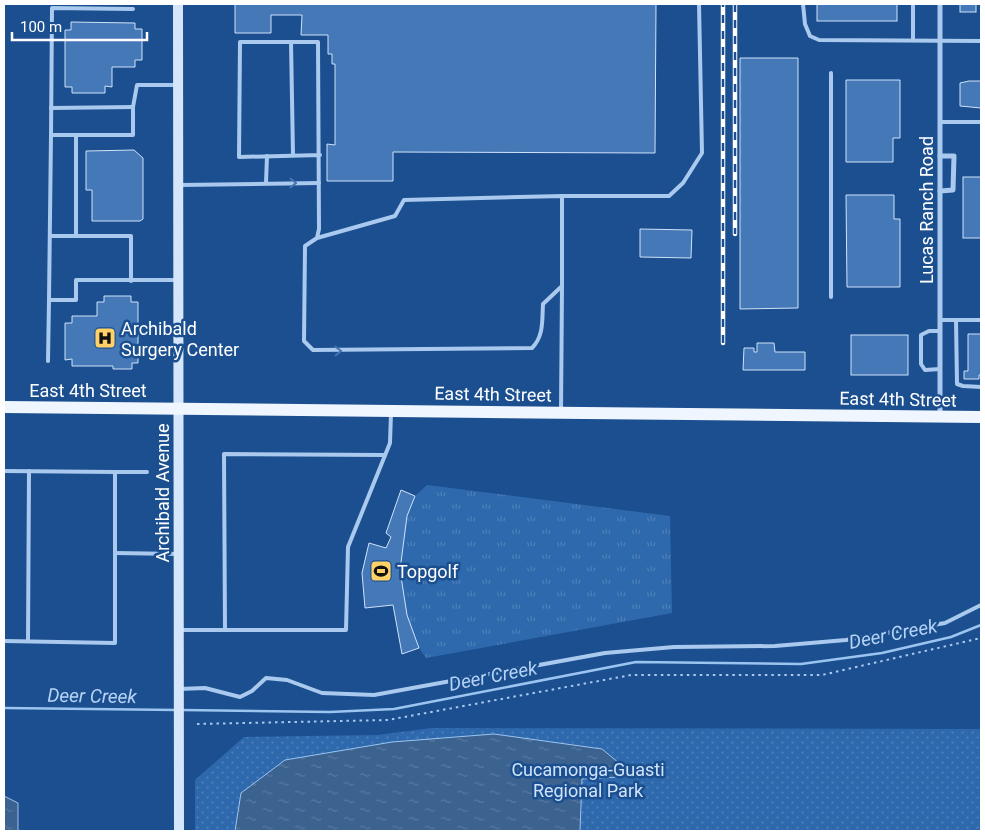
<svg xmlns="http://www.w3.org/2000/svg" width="985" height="835" font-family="Roboto,sans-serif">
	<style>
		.grass { fill: url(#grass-tufts) }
		.park { fill: url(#park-dots) }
		.water { fill: url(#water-ripples); stroke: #9cc4f0 }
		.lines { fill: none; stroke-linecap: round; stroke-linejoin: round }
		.stream { stroke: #9cc4f0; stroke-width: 2.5 }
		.building { fill: #4478b7; stroke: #cfe3fa }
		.path { stroke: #a9c9ee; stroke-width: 2; stroke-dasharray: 2.5 4; stroke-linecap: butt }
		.service { stroke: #a9c9ee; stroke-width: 4 }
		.minor { stroke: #a9c9ee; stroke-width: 5 }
		.secondary { stroke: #d6e6fa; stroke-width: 10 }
		.primary { stroke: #f0f6ff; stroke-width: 12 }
		.rail-casing { stroke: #fff; stroke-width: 4.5 }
		.rail { stroke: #1b4f8f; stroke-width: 2.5; stroke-dasharray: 8; stroke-linecap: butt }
		.oneway { stroke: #4674ac }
		.labels { text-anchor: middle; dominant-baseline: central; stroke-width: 5; stroke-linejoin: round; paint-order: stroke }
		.street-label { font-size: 18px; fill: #fff; stroke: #1b4f8f }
		.poi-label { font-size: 18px; fill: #fff; stroke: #1b4f8f; text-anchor: start }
		.park-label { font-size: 18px; fill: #cfe3fa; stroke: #1b4f8f }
		.water-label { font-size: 19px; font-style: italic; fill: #b5d3f5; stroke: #1b4f8f }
	</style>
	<defs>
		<pattern id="grass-tufts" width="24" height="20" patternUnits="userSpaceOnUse" patternTransform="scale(1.25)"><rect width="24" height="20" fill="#2e69ad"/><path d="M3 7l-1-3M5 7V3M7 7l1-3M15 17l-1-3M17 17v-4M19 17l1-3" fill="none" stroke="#4d80b9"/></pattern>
		<pattern id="park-dots" width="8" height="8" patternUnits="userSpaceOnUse" patternTransform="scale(1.25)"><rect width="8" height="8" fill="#2e69ad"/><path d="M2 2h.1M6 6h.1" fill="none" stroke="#4d80b9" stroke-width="1.8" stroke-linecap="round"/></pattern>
		<pattern id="water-ripples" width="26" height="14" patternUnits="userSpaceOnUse" patternTransform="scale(1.25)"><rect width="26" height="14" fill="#3c6290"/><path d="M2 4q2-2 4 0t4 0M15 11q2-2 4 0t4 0" fill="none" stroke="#597aa1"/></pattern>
	</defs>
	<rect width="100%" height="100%" fill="#1b4f8f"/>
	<path class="grass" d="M427 485 670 516 672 613 426 658 419 648 407 615 400 570 407 516 415 496Z"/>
	<path class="park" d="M432 728 981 729V831H195V780L244 737 377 735Z"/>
	<g class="water">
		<path d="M494 734 602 749 619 763V777L582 779 580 831H235L241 793 285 760 392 742Z"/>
		<path d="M4 796 18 803V831H4Z"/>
	</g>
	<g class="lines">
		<g class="stream">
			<path d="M4 708 177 710"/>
			<path d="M182 710 330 712 394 709 636 662 801 664 882 653 951 637 981 625"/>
		</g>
	</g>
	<g class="building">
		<path d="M235 4H656L655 153 393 152V181H327V144L335 145V64H332V54H328V35H301L302 15H271V33H235Z"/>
		<rect x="817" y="4" width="80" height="17"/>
		<rect x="960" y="4" width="16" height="8"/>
		<path d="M71 22 135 23V29H142V60H135V67H112V87L105 86V93H72V87H65V30H71Z"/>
		<path d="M740 58H798V308L740 309Z"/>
		<path d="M846 80H900V138H893V162H846Z"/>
		<path d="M969 81H981V108L960 106V83Z"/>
		<path d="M134 150 143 158V219L140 221H92V190H86V151Z"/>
		<rect x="963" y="177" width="18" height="61"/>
		<path d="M846 195H894V219H900V287H847Z"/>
		<path d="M640 229 692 230 691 258 640 257Z"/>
		<path d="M104 296H131V302H138V363H132V369H113V366H72V359L65 360V323H72V316H97V302H104Z"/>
		<path d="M968 334H981V375H979V379H964V371H968Z"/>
		<rect x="851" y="335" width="57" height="40"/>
		<path d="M757 343H774L775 352H805V370H743L744 348H754V352H757Z"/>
		<path d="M401 490 415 496 407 516 400 570 407 615 419 648 402 654 393 605 365 608 362 573 369 543 386 548 391 537 386 533Z"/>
	</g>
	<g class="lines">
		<path class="path" d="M197 724 388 720 631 675H822L981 638"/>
		<g class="service">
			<path d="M803 4 805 24 810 36 819 40 981 41"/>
			<path d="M913 4V40"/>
			<path d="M291 42 293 155"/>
			<path d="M831 73V297"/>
			<path d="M51 108 133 107"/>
			<path d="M940 122H981"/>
			<path d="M51 135 52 8 133 9"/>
			<path d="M76 135V236H131V281"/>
			<path d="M266 183 267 156"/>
			<path d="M180 185 319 183"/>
			<path d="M562 196H669L683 183 702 153 699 4"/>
			<path d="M50 236H76"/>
			<path d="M317 238 395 216 404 200 562 196V286L543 304C542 320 544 336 532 348L313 350 304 341 305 246 317 238 319 229 318 42H240L239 157 320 155"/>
			<path d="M177 280H76V300H49L51 135H133V107L137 85H178"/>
			<path d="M940 320H956L957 384 963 386 981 387"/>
			<path d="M956 320H981"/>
			<path d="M940 331H929L921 335V364L925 370 940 369"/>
			<path d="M48 361 49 300"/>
			<path d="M561 410 562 286"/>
			<path d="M4 471 115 472V643L4 641"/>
			<path d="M115 472H147"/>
			<path d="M115 553 179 554"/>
			<path d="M225 629 224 454 385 455"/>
			<path d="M181 630H346L348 547 390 443 391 413"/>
			<path d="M28 641 29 471"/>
			<path d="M179 689 205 688 240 697 252 691 266 678 287 680 322 693 374 695 605 653 674 647 775 646 846 640 945 623 981 605"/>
		</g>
		<g class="minor">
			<path d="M940 4V416"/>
			<path d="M940 156H954L953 190 940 191"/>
		</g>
		<path class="secondary" d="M178 4 179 831"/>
		<path class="primary" d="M4 407 981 417"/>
		<g class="rail-casing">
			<g id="rail">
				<path d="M735 4V234"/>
				<path d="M723 343V4"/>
			</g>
		</g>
		<use href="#rail" class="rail"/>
	</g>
	<defs><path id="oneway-chevron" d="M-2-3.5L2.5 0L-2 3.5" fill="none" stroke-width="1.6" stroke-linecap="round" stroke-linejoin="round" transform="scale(1.25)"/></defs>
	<g class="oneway">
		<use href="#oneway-chevron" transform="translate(293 183)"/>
		<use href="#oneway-chevron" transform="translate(338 351) rotate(-1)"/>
	</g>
	<defs>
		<g id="hospital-square" transform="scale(1.125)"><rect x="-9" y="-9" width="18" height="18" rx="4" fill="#ffd166" stroke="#1b4f8f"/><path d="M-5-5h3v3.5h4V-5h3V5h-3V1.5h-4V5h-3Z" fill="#111"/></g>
		<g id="stadium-square" transform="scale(1.125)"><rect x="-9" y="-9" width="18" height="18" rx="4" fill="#ffd166" stroke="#1b4f8f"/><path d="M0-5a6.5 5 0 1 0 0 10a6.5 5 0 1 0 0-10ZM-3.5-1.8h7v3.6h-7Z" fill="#111"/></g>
	</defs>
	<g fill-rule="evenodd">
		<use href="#hospital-square" x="105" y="338"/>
		<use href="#stadium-square" x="381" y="571"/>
	</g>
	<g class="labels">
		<g class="street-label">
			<text transform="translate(926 210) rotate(-90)">Lucas Ranch Road</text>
			<text x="88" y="390">East 4th Street</text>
			<text transform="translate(493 394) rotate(1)">East 4th Street</text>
			<text transform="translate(898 399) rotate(1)">East 4th Street</text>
			<text transform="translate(162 493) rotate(-90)">Archibald Avenue</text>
		</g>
		<g class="poi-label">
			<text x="121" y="328">Archibald<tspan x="121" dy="21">Surgery Center</tspan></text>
			<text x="397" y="571">Topgolf</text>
		</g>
		<g class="park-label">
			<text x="588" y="769">Cucamonga-Guasti<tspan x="588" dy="21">Regional Park</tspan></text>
		</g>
		<g class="water-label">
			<text transform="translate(893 634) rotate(-11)">Deer Creek</text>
			<text transform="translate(493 676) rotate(-11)">Deer Creek</text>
			<text transform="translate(92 696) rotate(1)">Deer Creek</text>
		</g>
	</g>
	<rect width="985" height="835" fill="none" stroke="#ffffff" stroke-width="10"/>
	<path d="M12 32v8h135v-8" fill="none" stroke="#ffffff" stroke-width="2.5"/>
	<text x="20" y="32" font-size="15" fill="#ffffff" stroke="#1b4f8f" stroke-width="4" paint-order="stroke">100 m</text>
</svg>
